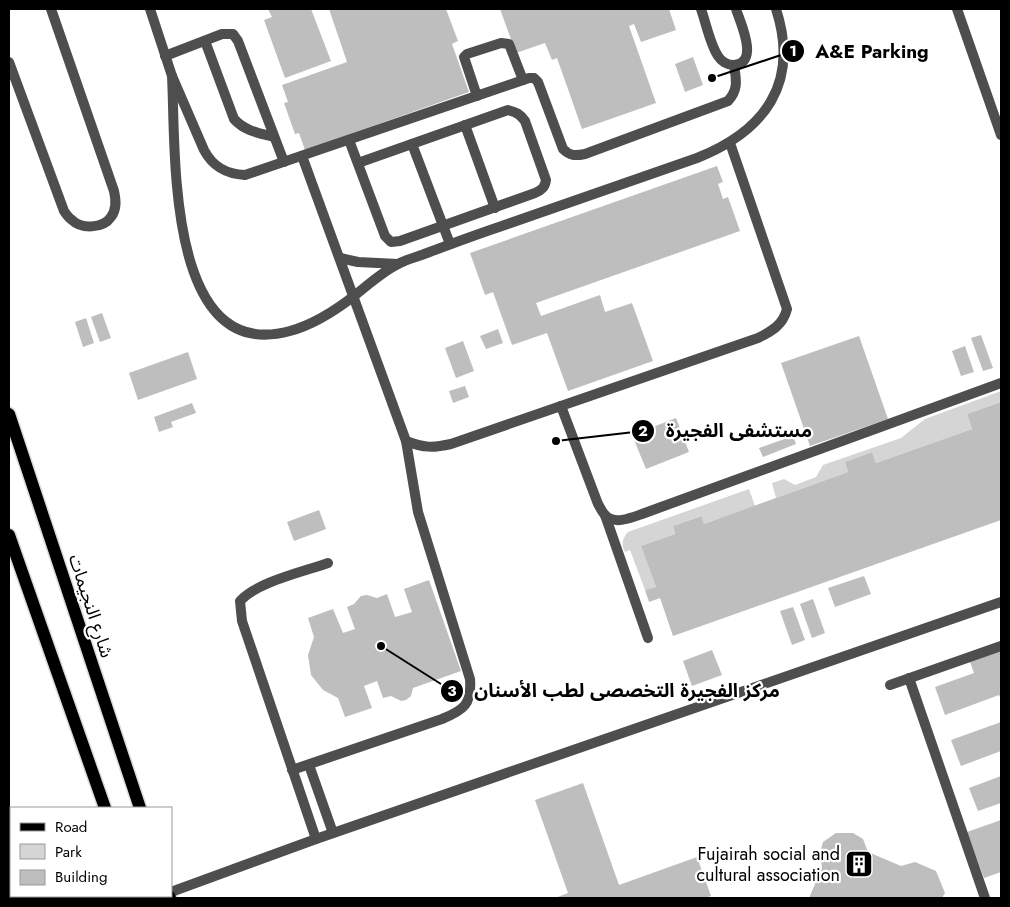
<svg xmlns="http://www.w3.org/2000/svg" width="1010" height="907" font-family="Jost,'Noto Sans Arabic',sans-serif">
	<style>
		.green { fill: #d5d5d5 }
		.building { fill: #bebebe }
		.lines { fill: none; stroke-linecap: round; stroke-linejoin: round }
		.primary-casing { stroke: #dbdbdb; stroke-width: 15 }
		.service { stroke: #4e4e4e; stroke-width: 10 }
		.minor { stroke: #4e4e4e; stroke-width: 10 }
		.primary { stroke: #000; stroke-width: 12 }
		.labels { text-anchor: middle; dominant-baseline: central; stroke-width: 4.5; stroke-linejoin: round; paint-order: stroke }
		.street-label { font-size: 18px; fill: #000; stroke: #fff }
		.poi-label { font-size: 18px; fill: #000; stroke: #fff; text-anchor: end }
		.leader { fill: none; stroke: #000; stroke-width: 2 }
		.callout-dot { fill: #000; stroke: #fff; stroke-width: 2 }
		.mark-label { font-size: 15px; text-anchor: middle; font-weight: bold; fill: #fff }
		.callout-label { font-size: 19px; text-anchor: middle; font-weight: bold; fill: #000; stroke: #fff; stroke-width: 4.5; stroke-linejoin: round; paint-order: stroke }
	</style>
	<rect width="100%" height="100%" fill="#fff"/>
	<g class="green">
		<path d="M1001 391V402L967 414 972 429 876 463 872 452 845 462 848 472 776 498 772 483 784 479 795 485 816 477 823 465 901 438 925 419Z"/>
		<path d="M749 489 755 506 704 524 700 516 673 526 675 534 641 546 656 587 645 590 630 550 625 552C621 544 622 539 628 532Z"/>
	</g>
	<g class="building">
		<path d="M268 9H311L331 61 285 78 264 20 272 17Z"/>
		<path d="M329 9H446L458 41 452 44 469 92 305 150 299 133 295 134 284 103 288 102 282 85 347 62Z"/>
		<path d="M500 9H669L676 30 641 42 634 24 629 26 656 103 582 129 557 58 552 60 545 43 516 53Z"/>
		<path d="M693 57 703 85 685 92 675 64Z"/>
		<path d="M717 166 723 182 718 184 723 199 728 197 740 231 536 303 541 316 600 295 605 312 632 303 653 361 568 391 547 333 512 345 493 292 485 295 470 253Z"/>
		<path d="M102 313 111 338 100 342 91 317Z"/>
		<path d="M86 318 94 343 83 347 75 322Z"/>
		<path d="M498 329 503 343 486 349 480 336Z"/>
		<path d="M981 335 993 368 983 371 971 338Z"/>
		<path d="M859 336 888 419 810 446 781 363Z"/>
		<path d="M463 341 474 371 456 378 445 348Z"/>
		<path d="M965 346 974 372 961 376 952 351Z"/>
		<path d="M188 352 197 379 138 400 129 373Z"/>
		<path d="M465 386 469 397 453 403 449 391Z"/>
		<path d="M1001 402V520L673 636 660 598 649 602 645 590 656 587 641 546 675 534 673 526 701 516 704 524 848 472 845 462 872 452 876 463 972 429 967 414Z"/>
		<path d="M192 403 196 413 171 422 173 427 159 432 154 417Z"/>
		<path d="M676 418 689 452 646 469 632 435Z"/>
		<path d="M793 436 796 444 763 457 759 448Z"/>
		<path d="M319 510 326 529 294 541 287 522Z"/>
		<path d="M864 576 871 594 835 607 828 588Z"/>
		<path d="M429 580 461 671 413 688 411 696 406 700 401 701 391 696 383 698 377 681 364 686 372 708 345 717 338 698 323 690 311 675 308 655 314 637 308 618 333 609 343 633 355 629 347 607 354 604 361 596 367 595 377 598 387 594 395 617 412 612 404 589Z"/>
		<path d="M813 599 825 633 812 638 800 604Z"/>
		<path d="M793 607 805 640 792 645 780 611Z"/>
		<path d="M712 650 722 675 692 686 683 661Z"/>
		<path d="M1001 651V699L999 695 945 715 935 687 974 673 970 662Z"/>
		<path d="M1001 722V751L961 766 951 740Z"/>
		<path d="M1001 776V803L978 811 969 788Z"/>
		<path d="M583 783 619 885 697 857 711 896 705 898H555L568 893 535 800Z"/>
		<path d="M1001 820V872L984 878 967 832Z"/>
		<path d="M836 833H853L863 839 868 852 901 866 915 862 936 871 945 893 942 898H809L822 868 820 853 823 842Z"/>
	</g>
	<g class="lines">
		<g class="primary-casing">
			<g id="primary">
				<path d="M9 414 140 808"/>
				<path d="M9 535 105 808"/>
				<path d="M135 896 136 898"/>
				<path d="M169 896 170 898"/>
			</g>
		</g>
		<g class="service">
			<path d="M150 9 172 76 204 150C213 167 226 174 245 175L529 78H534L538 82 563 149C570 156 575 156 585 154L728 101C739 89 736 79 734 65"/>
			<path d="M701 9C706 23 710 44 718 56 721 61 727 65 734 65 760 63 740 22 736 9"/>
			<path d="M205 41 234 119C245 131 258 133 274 137"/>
			<path d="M165 56 222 34H233L238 41 284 162"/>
			<path d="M9 62 64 211C66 214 69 218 72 220 81 229 103 229 111 217 117 209 116 200 114 191L51 9"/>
			<path d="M172 76C176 149 165 365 290 331 312 325 336 310 354 296 368 285 382 272 398 264 407 259 417 257 427 253 451 244 475 235 499 227 565 204 631 181 697 158 765 131 800 83 776 9"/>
			<path d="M477 96 464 57 467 54 501 43 509 44 523 80"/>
			<path d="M465 125 495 208"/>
			<path d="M349 140 385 236 391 242 400 241 535 193C542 190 545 187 546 180L525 121C520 114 516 112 508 110L358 163"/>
			<path d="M412 144 450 244"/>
			<path d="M340 258 358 262 398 264"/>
			<path d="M561 406 598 504C600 507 602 512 605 515 614 525 631 518 642 514L1001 383"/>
			<path d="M406 441C424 448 433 448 451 444L758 338C772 331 783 325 787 309L730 143"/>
			<path d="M605 515 648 638"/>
			<path d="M909 678 985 898"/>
			<path d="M890 685 1001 646"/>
			<path d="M309 765 333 833"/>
			<path d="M292 770 442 719C464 710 472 704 470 679L418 512 406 441 302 156"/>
			<path d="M316 839 242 621 240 601C257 582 303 572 328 563"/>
		</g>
		<g class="minor">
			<path d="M957 9 1001 135"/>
			<path d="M171 892 316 839 1001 602"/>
		</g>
		<use href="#primary" class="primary"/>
	</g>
	<defs>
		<g id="building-square" transform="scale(1.4375)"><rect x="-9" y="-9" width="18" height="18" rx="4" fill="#000" stroke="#fff"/><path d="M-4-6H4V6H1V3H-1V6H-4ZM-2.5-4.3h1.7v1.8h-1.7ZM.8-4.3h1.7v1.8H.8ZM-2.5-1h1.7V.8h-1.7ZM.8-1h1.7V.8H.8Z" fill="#fff"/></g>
	</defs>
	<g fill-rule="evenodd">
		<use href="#building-square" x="859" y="864"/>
	</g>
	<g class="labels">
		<g class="street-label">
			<text transform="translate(91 606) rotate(72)">شارع النجيمات</text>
		</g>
		<g class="poi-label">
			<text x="840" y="854">Fujairah social and<tspan x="840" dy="21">cultural association</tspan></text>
		</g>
	</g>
	<path class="leader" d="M712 78L793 51M556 441L643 431M381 646L452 691"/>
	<g class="callout-dot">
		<circle cx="712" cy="78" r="5"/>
		<circle cx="556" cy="441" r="5"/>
		<circle cx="381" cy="646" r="5"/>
		<circle cx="793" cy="51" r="12"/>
		<circle cx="643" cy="431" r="12"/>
		<circle cx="452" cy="691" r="12"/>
	</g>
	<g class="mark-label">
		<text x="793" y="56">1</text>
		<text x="643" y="436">2</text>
		<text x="452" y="696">3</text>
	</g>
	<g class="callout-label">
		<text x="872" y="58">A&amp;E Parking</text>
		<text x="739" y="437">مستشفى الفجيرة</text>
		<text x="627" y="697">مركز الفجيرة التخصصى لطب الأسنان</text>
	</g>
	<rect width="1010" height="907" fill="none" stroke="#000000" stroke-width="20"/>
	<rect x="10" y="807" width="162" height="90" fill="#ffffff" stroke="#999999"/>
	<rect x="20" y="823" width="25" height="8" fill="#000000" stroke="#999999"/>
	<text x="55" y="832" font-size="15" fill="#000000">Road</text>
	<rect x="20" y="844" width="25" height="15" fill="#d5d5d5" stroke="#999999"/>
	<text x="55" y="857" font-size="15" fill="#000000">Park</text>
	<rect x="20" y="870" width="25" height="15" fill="#bebebe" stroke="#999999"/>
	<text x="55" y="882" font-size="15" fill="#000000">Building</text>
</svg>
